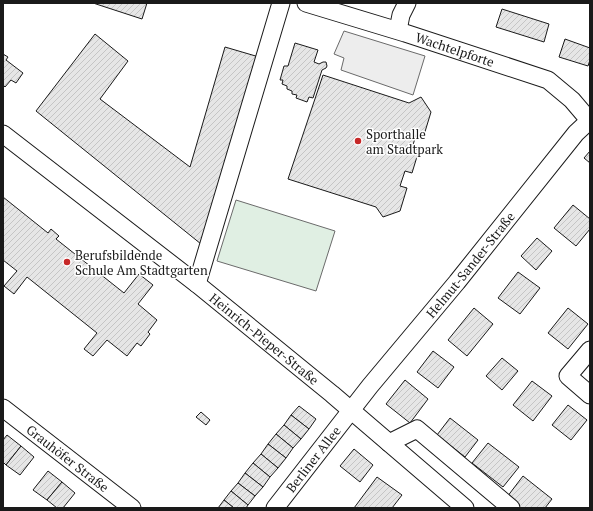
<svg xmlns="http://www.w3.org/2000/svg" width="593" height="511" font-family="'PT Serif',serif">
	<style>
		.green { fill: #e0efe3; stroke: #6a6a6a }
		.parking { fill: #ededed; stroke: #6a6a6a }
		.building { fill: url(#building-hatch); stroke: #1a1a1a }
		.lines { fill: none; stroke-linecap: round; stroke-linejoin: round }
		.minor-casing { stroke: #1a1a1a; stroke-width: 19 }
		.minor { stroke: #fff; stroke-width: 17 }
		.poi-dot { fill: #c62828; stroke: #fff; stroke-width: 1.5 }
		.labels { text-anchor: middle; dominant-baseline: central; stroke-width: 3; stroke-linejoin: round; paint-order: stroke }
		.street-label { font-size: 13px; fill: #1a1a1a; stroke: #fff }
		.poi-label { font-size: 13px; fill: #1a1a1a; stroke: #fff; text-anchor: start }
	</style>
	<defs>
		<pattern id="building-hatch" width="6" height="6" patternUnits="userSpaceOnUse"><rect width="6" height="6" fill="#e6e6e6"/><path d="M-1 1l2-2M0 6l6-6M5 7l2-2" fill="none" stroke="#c5c5c5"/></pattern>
	</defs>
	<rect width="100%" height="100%" fill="#fff"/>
	<path class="green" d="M236 200 335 231 316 291 217 261Z"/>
	<path class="parking" d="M344 31 425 56 413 95 341 70 344 58 334 54Z"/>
	<g class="building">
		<path d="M93 3H147L142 19Z"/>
		<path d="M502 9 549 24 544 42 496 27Z"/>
		<path d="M95 34 128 61 100 99 190 167 225 47 259 57 201 244 36 111Z"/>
		<path d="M565 39 590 48V60L588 66 559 57Z"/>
		<path d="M295 43 318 50 314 62 319 64 323 62H326L327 66 326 68 322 70 313 98 309 97 307 102 296 98 297 95 292 94V91L287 89V86L282 84 283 80H280L284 66H288Z"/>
		<path d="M3 54 8 57 6 60 23 73 16 83 11 80 5 87 3 85Z"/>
		<path d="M323 75 409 103 421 97 431 112 424 135 417 132 412 148 419 150 412 173 405 171 400 186 407 188 400 211 383 217 376 207 288 179Z"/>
		<path d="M590 151V163L584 158Z"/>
		<path d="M3 197 48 233 51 229 59 236 56 239 124 293 139 274 153 285 138 304 157 320 148 332 150 334 141 346 137 343 127 356 107 340 93 356 84 349 97 333 27 277 14 294 4 286 17 271 3 260Z"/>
		<path d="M573 205 590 219V229L576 246 554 228Z"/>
		<path d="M537 238 552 251 536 270 521 256Z"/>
		<path d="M518 272 540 288 520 314 498 298Z"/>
		<path d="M474 308 493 324 467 356 448 340Z"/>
		<path d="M568 308 588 324 568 349 548 333Z"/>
		<path d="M433 351 454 367 438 388 417 372Z"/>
		<path d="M502 358 518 371 502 390 486 376Z"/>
		<path d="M405 380 428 399 410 423 386 404Z"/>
		<path d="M532 381 552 396 533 421 513 405Z"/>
		<path d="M568 405 587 420 571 440 552 425Z"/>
		<path d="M299 406 316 419 309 429 291 415Z"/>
		<path d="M201 412 210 420 206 425 196 417Z"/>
		<path d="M291 415 309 429 301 439 284 425Z"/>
		<path d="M450 418 478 440 465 457 437 435Z"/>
		<path d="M284 425 301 439 293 448 276 434Z"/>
		<path d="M276 434 293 448 286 458 268 444Z"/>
		<path d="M7 435 21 446 6 465 3 462V440Z"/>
		<path d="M488 443 519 467 503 487 472 463Z"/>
		<path d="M268 444 286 458 278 468 261 454Z"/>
		<path d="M21 446 34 457 20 475 6 465Z"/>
		<path d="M354 449 373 465 360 482 340 466Z"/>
		<path d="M261 454 278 468 270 477 253 463Z"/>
		<path d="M253 463 270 477 263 487 245 473Z"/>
		<path d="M48 471 62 482 47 500 33 490Z"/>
		<path d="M245 473 263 487 255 496 238 483Z"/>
		<path d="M523 476 552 499 545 508H521L507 497Z"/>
		<path d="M377 477 402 495 392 508H354Z"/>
		<path d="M62 482 75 493 63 508H57L47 500Z"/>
		<path d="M238 483 255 496 248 505 231 491Z"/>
		<path d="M231 491 248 505 246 508H234L224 500Z"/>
		<path d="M224 500 234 508H218Z"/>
	</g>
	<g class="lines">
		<g class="minor-casing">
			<g id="minor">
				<path id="s1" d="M306 3 405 33 548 80 572 100 589 120"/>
				<path d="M398 30 401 15 407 3"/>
				<path id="s2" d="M3 134 197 284 332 394 465 508"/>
				<path d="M197 284 281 3"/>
				<path d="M590 350 568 376 590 395"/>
				<path id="s3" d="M3 408 132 508"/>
				<path d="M389 443 417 429 511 508"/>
				<path id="s4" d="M275 508 370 386 457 282 576 133 590 120"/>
			</g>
		</g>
		<use href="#minor" class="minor"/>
	</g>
	<g class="poi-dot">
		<circle cx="358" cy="141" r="4"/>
		<circle cx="67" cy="262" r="4"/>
	</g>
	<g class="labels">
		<g class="street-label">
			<text stroke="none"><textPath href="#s1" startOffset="156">Wachtelpforte</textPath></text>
			<text stroke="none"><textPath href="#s4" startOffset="312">Helmut-Sander-Straße</textPath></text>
			<text stroke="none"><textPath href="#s2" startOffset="332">Heinrich-Pieper-Straße</textPath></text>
			<text stroke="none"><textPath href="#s3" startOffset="82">Grauhöfer Straße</textPath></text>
			<text stroke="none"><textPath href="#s4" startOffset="62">Berliner Allee</textPath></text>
		</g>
		<g class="poi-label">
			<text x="366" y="134">Sporthalle<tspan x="366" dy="15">am Stadtpark</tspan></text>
			<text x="75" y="255">Berufsbildende<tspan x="75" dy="15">Schule Am Stadtgarten</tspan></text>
		</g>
	</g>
	<rect width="593" height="511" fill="none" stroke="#1a1a1a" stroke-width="8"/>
</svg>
